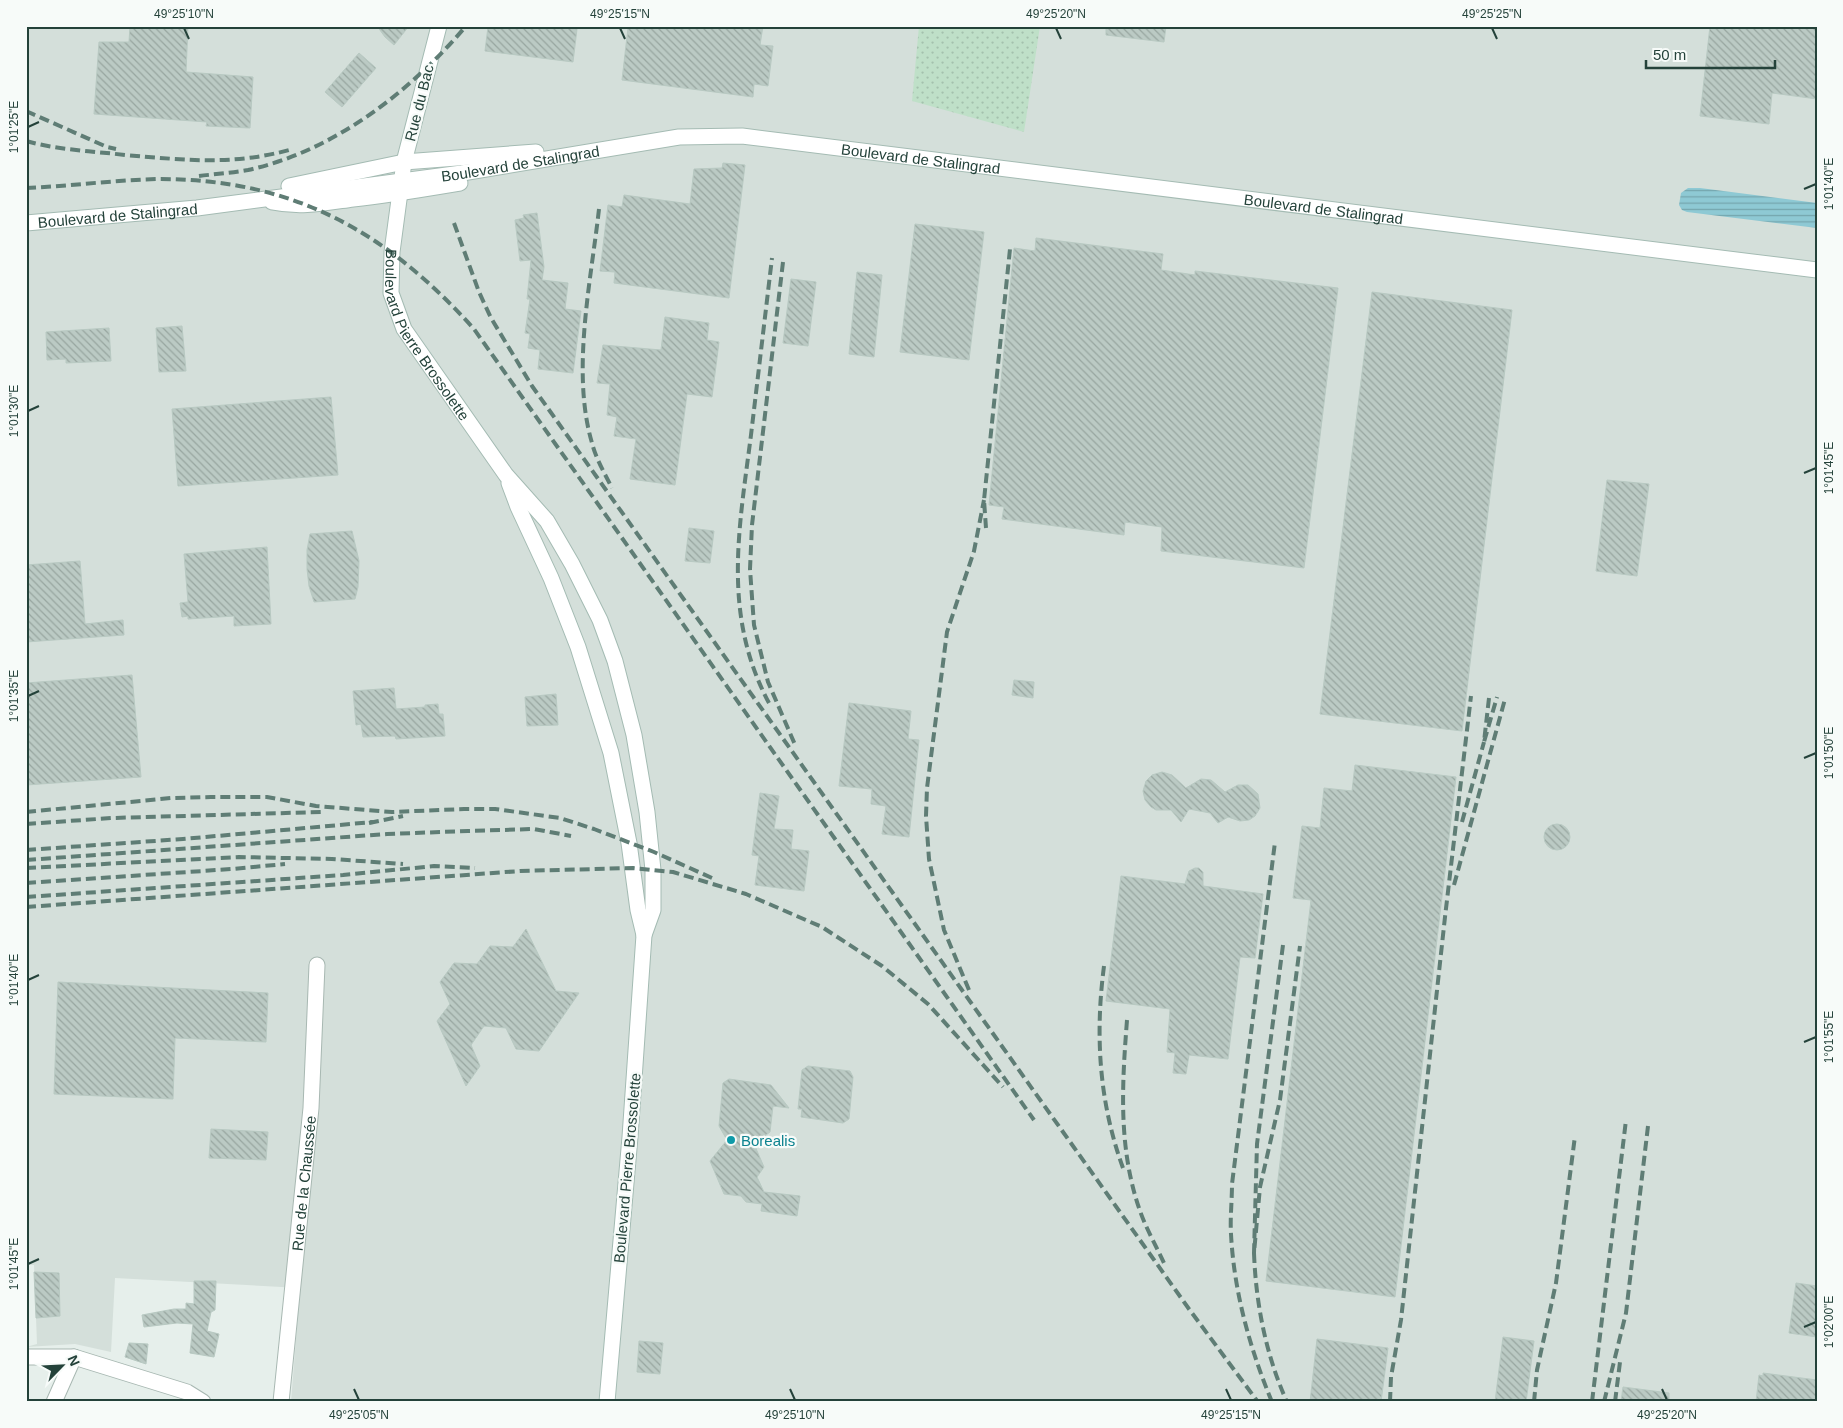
<svg xmlns="http://www.w3.org/2000/svg" width="1843" height="1428" font-family="Arial,sans-serif">
	<style>
		.built { fill: #d4dfda }
		.grass { fill: url(#grass-dots) }
		.water { fill: url(#water-rules) }
		.building { fill: url(#building-back-hatch); stroke: #b8c9c2 }
		.lines { fill: none; stroke-linecap: round; stroke-linejoin: round }
		.street-casing { stroke: #a8b8b2; stroke-width: 17 }
		.secondary-casing { stroke: #a4bbb3; stroke-width: 17 }
		.street { stroke: #fff; stroke-width: 15 }
		.secondary { stroke: #fff; stroke-width: 15 }
		.rail { stroke: #5f7d75; stroke-width: 4; stroke-dasharray: 10 5; stroke-linecap: butt }
		.ticks { fill: none; stroke: #24423a; stroke-width: 2 }
		.culture-dot { fill: #0f9aa8; stroke: #f7fbf9; stroke-width: 2 }
		.labels { text-anchor: middle; dominant-baseline: central; stroke-width: 4.5; stroke-linejoin: round; paint-order: stroke }
		.street-label { font-size: 15px; fill: #24423a; stroke: #f7fbf9 }
		.culture-label { font-size: 15px; fill: #0d838f; stroke: #f7fbf9; text-anchor: start }
		.neatline { fill: none; stroke: #24423a; stroke-width: 2 }
		.ticks-label { font-size: 12px; text-anchor: middle; fill: #24423a }
	</style>
	<defs>
		<pattern id="grass-dots" width="8" height="8" patternUnits="userSpaceOnUse" patternTransform="scale(1.25)"><rect width="8" height="8" fill="#bfe0c8"/><path d="M2 2h.1M6 6h.1" fill="none" stroke="#a4c1ad" stroke-width="1.8" stroke-linecap="round"/></pattern>
		<pattern id="water-rules" width="6" height="5" patternUnits="userSpaceOnUse" patternTransform="scale(1.25)"><rect width="6" height="5" fill="#8ec9d4"/><path d="M0 2.5h6" fill="none" stroke="#74a5ad"/></pattern>
		<pattern id="building-back-hatch" width="6" height="6" patternUnits="userSpaceOnUse" patternTransform="scale(1.25)"><rect width="6" height="6" fill="#bbcac4"/><path d="M-1 5l2 2M0 0l6 6M5-1l2 2" fill="none" stroke="#98a6a0"/></pattern>
	</defs>
	<rect width="100%" height="100%" fill="#e6efeb"/>
	<path class="built" d="M26 26H1817V1402H291L300 1288 115 1278 111 1352 75 1344 26 1347 37 1344 34 1265H26Z"/>
	<path class="grass" d="M919 26H1040L1024 132 912 101Z"/>
	<path class="water" d="M1688 188H1700L1817 203V228L1687 212 1682 210 1679 205 1681 193Z"/>
	<g class="building">
		<path d="M130 26H188L186 72 253 77 250 128 206 126 207 122 94 114 99 42H129Z"/>
		<path d="M377 26H409L394 45 385 37Z"/>
		<path d="M499 26H554L577 29 573 62 485 51 488 27 499 29Z"/>
		<path d="M631 26H763L760 45 773 46 768 86 754 84 753 97 622 80 628 28H631Z"/>
		<path d="M1106 26H1166L1164 42 1106 35Z"/>
		<path d="M1710 26H1817V99L1772 93 1769 124 1700 116Z"/>
		<path d="M359 53 376 68 342 107 325 92Z"/>
		<path d="M723 163 745 165 729 298 614 283 615 272 600 271 608 205 622 207 624 195 690 204 694 169 722 168Z"/>
		<path d="M537 213 544 267 542 280 568 283 565 309 581 311 573 373 538 369 540 350 528 348 530 334 525 333 530 299H527L531 260 520 261 515 220 524 218 523 215Z"/>
		<path d="M915 224 984 232 969 360 900 352Z"/>
		<path d="M1036 238 1163 254 1161 270 1195 275V271L1338 288 1304 568 1161 551 1162 527 1125 522 1124 535 1002 519 1004 507 989 505 1014 248 1035 251Z"/>
		<path d="M857 272 882 275 874 357 849 354Z"/>
		<path d="M791 279 816 282 808 346 783 343Z"/>
		<path d="M1372 292 1512 310 1462 731 1320 714Z"/>
		<path d="M665 317 709 323 707 340 719 342 712 397 687 394 675 485 630 479 636 439 614 436 617 417 607 415 610 384 597 383 603 345 661 350Z"/>
		<path d="M182 326 186 371 159 372 156 328Z"/>
		<path d="M109 328 111 361 66 363V359L47 360 46 332Z"/>
		<path d="M331 397 338 475 178 486 172 409Z"/>
		<path d="M1607 480 1649 484 1637 576 1596 571Z"/>
		<path d="M689 528 714 531 710 563 685 561Z"/>
		<path d="M352 531 359 561 358 587 355 599 314 602 309 586 307 569V550L310 534Z"/>
		<path d="M267 547 271 624 234 626V616L188 619V616L182 617 180 603 188 602 184 554Z"/>
		<path d="M80 561 85 624 123 620 124 635 26 642V565Z"/>
		<path d="M132 675 141 777 26 785V683Z"/>
		<path d="M1014 680 1034 682 1033 698 1012 695Z"/>
		<path d="M394 688 396 709 425 707V705L438 704 439 714H443L445 736 396 739 395 736 363 737 361 724 356 725 353 691Z"/>
		<path d="M556 694 558 725 527 726 525 697Z"/>
		<path d="M849 703 911 711 908 739 919 740 909 837 882 834 886 806 871 804 872 789 839 786Z"/>
		<path d="M1355 765 1456 777 1395 1297 1266 1281 1311 900 1293 898 1302 826 1320 828 1324 788 1352 791Z"/>
		<path d="M1162 772 1172 775 1186 788 1201 779 1211 780 1225 792 1238 785H1248L1258 794 1260 808 1255 816 1249 820 1240 821 1228 817 1218 823 1210 813 1189 809 1181 822 1171 810H1156L1151 807 1145 800 1143 791 1146 781 1152 775Z"/>
		<path d="M760 793 779 796 774 829 793 830 791 849 809 851 804 891 755 885 759 856 752 855Z"/>
		<circle cx="1557" cy="837" r="13"/>
		<path d="M1195 868H1199L1203 872V886L1263 894 1255 958 1240 957 1228 1059 1189 1055 1186 1074 1173 1073 1175 1053 1167 1052 1170 1009 1106 1001 1121 876 1185 884 1189 871Z"/>
		<path d="M526 929 556 991 579 993 539 1051 516 1049 506 1028 484 1026 471 1045 480 1066 466 1086 437 1021 450 1004 440 982 454 963 477 964 490 946 513 947Z"/>
		<path d="M58 982 268 993 266 1042 175 1038 173 1099 54 1094Z"/>
		<path d="M808 1066 850 1071 853 1077 849 1119 843 1123 801 1117 802 1109H798L802 1070Z"/>
		<path d="M729 1079 771 1085 789 1108 773 1106 770 1132 754 1144 764 1167 757 1177 764 1192 800 1196 797 1216 761 1211 762 1204 746 1202 741 1196 724 1194 710 1161 727 1140 719 1126 723 1083Z"/>
		<path d="M211 1129 268 1132 266 1160 209 1158Z"/>
		<path d="M34 1272 59 1273 60 1316 36 1318Z"/>
		<path d="M194 1281H216L215 1310 211 1312 207 1331 219 1334 214 1357 190 1353 193 1324 177 1323 144 1327 142 1315 174 1309H186V1303L194 1304Z"/>
		<path d="M1796 1283 1817 1286V1337L1789 1333Z"/>
		<path d="M1503 1337 1534 1341 1526 1402H1495Z"/>
		<path d="M1317 1339 1388 1348 1381 1402H1310Z"/>
		<path d="M639 1341 663 1343 660 1374 637 1372Z"/>
		<path d="M129 1343 148 1344 146 1364 125 1357Z"/>
		<path d="M1763 1373 1817 1380V1402H1756L1759 1375 1763 1376Z"/>
		<path d="M1623 1387 1669 1393V1402H1621Z"/>
	</g>
	<g class="lines">
		<g class="street-casing">
			<g id="street">
				<path d="M26 1357H74L187 1392 203 1402"/>
				<path d="M54 1402 74 1357"/>
				<path id="s1" d="M281 1402 311 1108 317 965"/>
			</g>
		</g>
		<g class="secondary-casing">
			<g id="secondary">
				<path id="s2" d="M439 26 404 162 392 252 391 293 404 329 506 475 547 521 572 564 600 620 615 661 634 735 647 812 653 870V910L644 935 630 1137 607 1402"/>
				<path d="M289 186 404 162 536 152"/>
				<path d="M272 202C301 208 324 203 353 199 389 195 424 189 460 183"/>
				<path id="s3" d="M26 223 197 208 462 173 679 137 742 136 1817 270"/>
				<path d="M509 483 518 507 551 578 578 647 611 753 629 843 638 910 644 935"/>
			</g>
		</g>
		<use href="#street" class="street"/>
		<use href="#secondary" class="secondary"/>
		<g class="rail">
			<path d="M26 111 107 147 116 149"/>
			<path d="M26 141C58 150 92 151 125 155 187 160 232 166 293 149"/>
			<path d="M199 176C215 174 231 173 248 170 334 151 410 92 466 26"/>
			<path d="M26 188C71 186 115 180 159 179 293 179 386 231 474 329L1034 1120"/>
			<path d="M599 209C591 281 571 372 592 443 596 459 605 474 612 488"/>
			<path d="M454 223 479 292 491 318 532 386 1189 1309 1258 1402"/>
			<path d="M783 262 752 525 750 569 754 625 768 682 796 747"/>
			<path d="M986 528 984 500 1010 249"/>
			<path d="M1489 698 1484 742 1497 697"/>
			<path d="M769 703C722 615 739 529 751 435 758 376 765 317 772 258"/>
			<path d="M26 812 171 798 211 797H267L316 806 392 812 464 809H495L560 818 594 829 654 852 712 878"/>
			<path d="M1462 822 1484 742"/>
			<path d="M369 823 403 816"/>
			<path d="M26 824 112 818 321 812"/>
			<path d="M26 850 183 839 373 822"/>
			<path d="M26 860 387 834 468 831 534 829 571 836"/>
			<path d="M26 868 239 857 332 859 403 864"/>
			<path d="M26 883 232 869 285 864"/>
			<path d="M1454 885 1505 699"/>
			<path d="M26 897 343 875 434 866 475 868"/>
			<path d="M26 907 520 871 633 868 673 872 746 894 822 927 882 966 928 1004 1003 1087"/>
			<path d="M1283 945 1257 1144 1254 1253 1260 1187 1280 1100 1300 946"/>
			<path d="M1104 966C1095 1035 1099 1102 1123 1168"/>
			<path d="M969 990 944 930 929 859 926 816 927 788 947 632 974 551 984 500"/>
			<path d="M1127 1020C1122 1085 1118 1148 1140 1211 1146 1228 1156 1246 1164 1263"/>
			<path d="M1254 1253C1256 1305 1266 1355 1287 1402"/>
			<path d="M1272 1402C1250 1349 1234 1292 1231 1234 1230 1218 1232 1201 1232 1184L1275 842"/>
			<path d="M1390 1402 1391 1377 1401 1320 1445 917 1471 696"/>
			<path d="M1534 1402 1537 1370 1556 1283 1575 1136"/>
			<path d="M1592 1402 1626 1120"/>
			<path d="M1604 1402 1626 1313 1648 1126"/>
			<path d="M1615 1402 1620 1362"/>
		</g>
	</g>
	<path class="ticks" d="M184 28 189 39M620 28 625 39M1056 28 1061 39M1492 28 1497 39M28 127 39 122M1804 189 1816 184M28 411 39 406M1804 473 1816 468M28 696 39 691M1804 758 1816 753M28 980 39 975M1804 1042 1816 1037M28 1264 39 1259M1804 1327 1816 1322M354 1389 359 1400M790 1389 795 1400M1226 1389 1231 1400M1662 1389 1667 1400"/>
	<circle class="culture-dot" cx="731" cy="1140" r="5"/>
	<g class="labels">
		<g class="street-label">
			<text transform="translate(419 103) rotate(-76)">Rue du Bac</text>
			<text stroke="none"><textPath href="#s3" startOffset="902">Boulevard de Stalingrad</textPath></text>
			<text stroke="none"><textPath href="#s3" startOffset="498">Boulevard de Stalingrad</textPath></text>
			<text stroke="none"><textPath href="#s3" startOffset="1308">Boulevard de Stalingrad</textPath></text>
			<text stroke="none"><textPath href="#s3" startOffset="92">Boulevard de Stalingrad</textPath></text>
			<text stroke="none"><textPath href="#s2" startOffset="324">Boulevard Pierre Brossolette</textPath></text>
			<text transform="translate(627 1168) rotate(-85)">Boulevard Pierre Brossolette</text>
			<text stroke="none"><textPath href="#s1" startOffset="220">Rue de la Chaussée</textPath></text>
		</g>
		<g class="culture-label">
			<text x="741" y="1140">Borealis</text>
		</g>
	</g>
	<rect width="1843" height="1428" fill="none" stroke="#f7fbf9" stroke-width="55"/>
	<g transform="translate(62 1366) rotate(66)" stroke="#f7fbf9" stroke-width="4" paint-order="stroke">
	<path d="M0-4L9 19L0 12L-9 19Z" fill="#24423a"/>
	<text y="-8" font-size="14" font-weight="bold" text-anchor="middle" fill="#24423a">N</text>
	</g>
	<path d="M1646 60v8h129v-8" fill="none" stroke="#24423a" stroke-width="2.5"/>
	<text x="1653" y="60" font-size="15" fill="#24423a" stroke="#f7fbf9" stroke-width="4" paint-order="stroke">50 m</text>
	<rect x="28" y="28" width="1788" height="1372" class="neatline"/>
	<g class="ticks-label">
		<text x="184" y="18">49°25'10"N</text>
		<text x="620" y="18">49°25'15"N</text>
		<text x="1056" y="18">49°25'20"N</text>
		<text x="1492" y="18">49°25'25"N</text>
		<text transform="translate(14 127) rotate(-90)" y="4">1°01'25"E</text>
		<text transform="translate(1829 184) rotate(-90)" y="4">1°01'40"E</text>
		<text transform="translate(14 411) rotate(-90)" y="4">1°01'30"E</text>
		<text transform="translate(1829 468) rotate(-90)" y="4">1°01'45"E</text>
		<text transform="translate(14 696) rotate(-90)" y="4">1°01'35"E</text>
		<text transform="translate(1829 753) rotate(-90)" y="4">1°01'50"E</text>
		<text transform="translate(14 980) rotate(-90)" y="4">1°01'40"E</text>
		<text transform="translate(1829 1037) rotate(-90)" y="4">1°01'55"E</text>
		<text transform="translate(14 1264) rotate(-90)" y="4">1°01'45"E</text>
		<text transform="translate(1829 1322) rotate(-90)" y="4">1°02'00"E</text>
		<text x="359" y="1419">49°25'05"N</text>
		<text x="795" y="1419">49°25'10"N</text>
		<text x="1231" y="1419">49°25'15"N</text>
		<text x="1667" y="1419">49°25'20"N</text>
	</g>
</svg>
